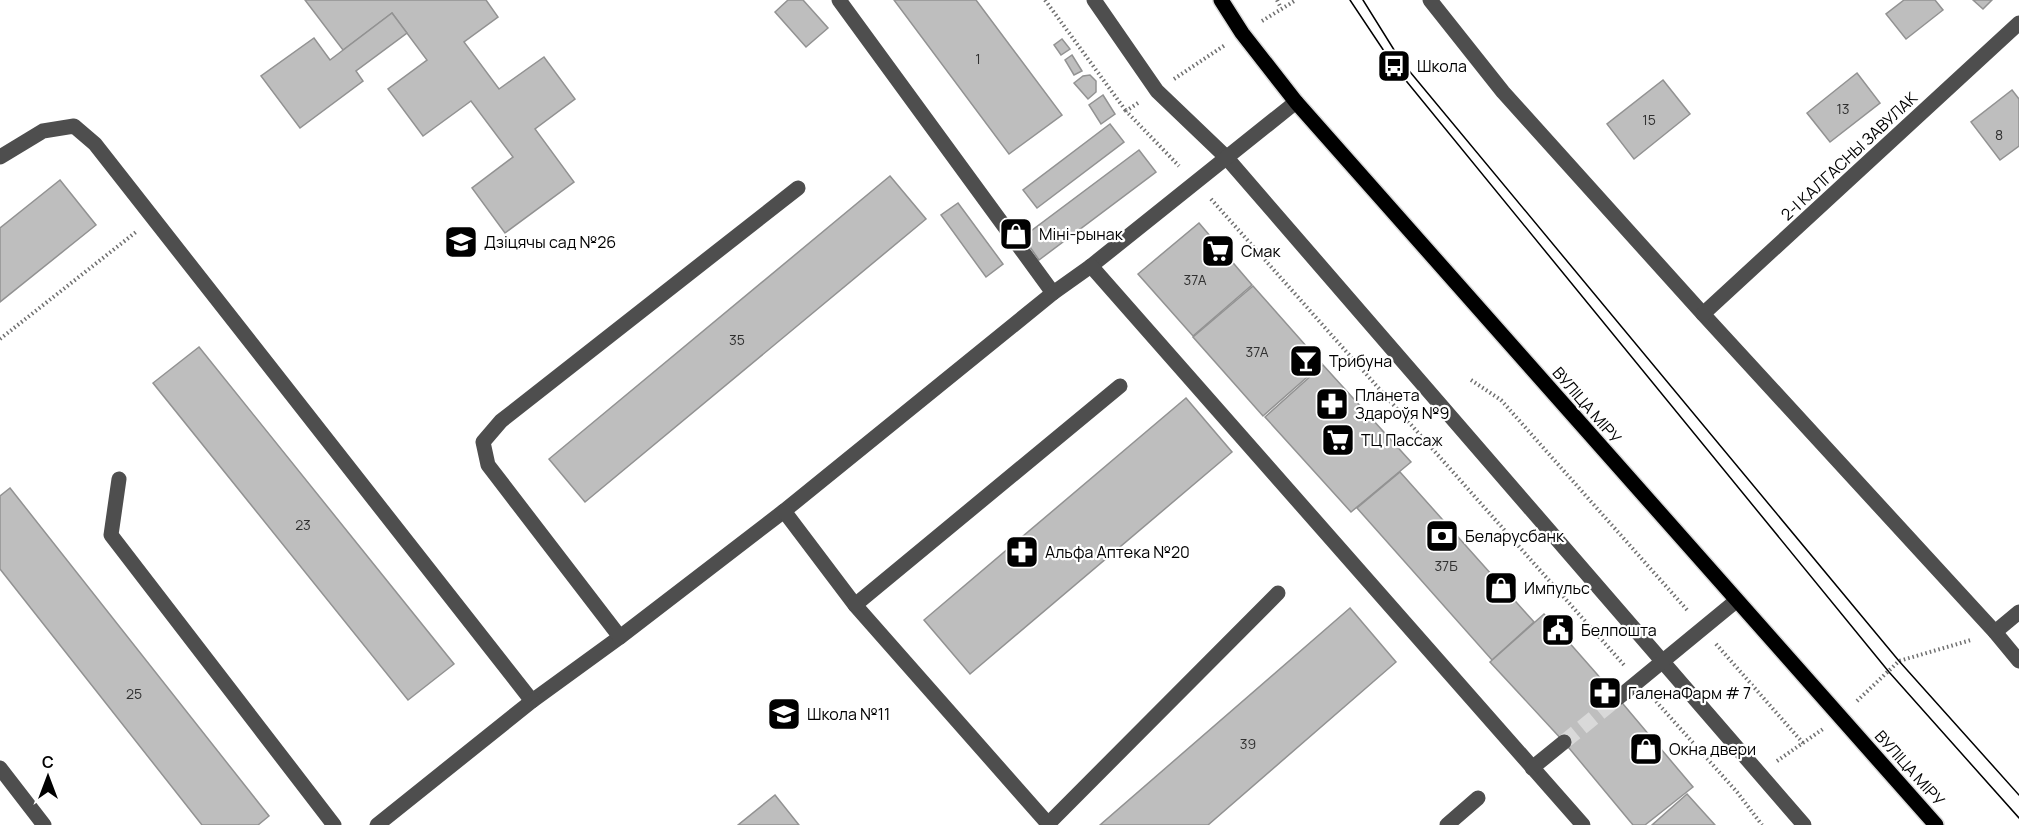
<svg xmlns="http://www.w3.org/2000/svg" width="2019" height="825" font-family="Manrope,sans-serif">
	<style>
		.building { fill: #bebebe; stroke: #929292; stroke-width: 1.5 }
		.lines { fill: none; stroke-linecap: round; stroke-linejoin: round }
		.minor-tunnel { stroke: #d9d9d9; stroke-width: 15; stroke-dasharray: 15 8; stroke-linecap: butt }
		.major-casing { stroke: #dbdbdb; stroke-width: 18 }
		.path { stroke: #707070; stroke-width: 4; stroke-dasharray: 1.5 3; stroke-linecap: butt }
		.minor { stroke: #4e4e4e; stroke-width: 15 }
		.major { stroke: #000; stroke-width: 15 }
		.tram { stroke: #000; stroke-width: 1.5 }
		.labels { text-anchor: middle; dominant-baseline: central; stroke-width: 4.5; stroke-linejoin: round; paint-order: stroke }
		.number-label { font-size: 14px; fill: #303030 }
		.poi-label { font-size: 16px; fill: #000; stroke: #fff; text-anchor: start }
		.street-label { font-size: 16px; fill: #000; stroke: #fff }
	</style>
	<rect width="100%" height="100%" fill="#fff"/>
	<g class="building">
		<path d="M305 0H486L498 17 464 42 499 89 544 57 575 99 535 129 574 182 505 233 472 188 513 157 471 101 423 136 388 89 427 60 392 13 343 50Z"/>
		<path d="M788 0H803L828 28 806 47 775 12Z"/>
		<path d="M894 0H976L1062 115 1009 154Z"/>
		<path d="M1904 0H1935L1943 10 1906 39 1886 14Z"/>
		<path d="M1973 0H1992L1983 9Z"/>
		<path d="M392 13 407 33 356 71 363 81 300 128 261 76 314 38 330 60Z"/>
		<path d="M1062 39 1070 49 1061 55 1054 45Z"/>
		<path d="M1072 55 1082 71 1074 75 1065 60Z"/>
		<path d="M1857 73 1880 103 1830 142 1807 113Z"/>
		<path d="M1090 75 1096 81V92L1088 99 1074 83 1083 76Z"/>
		<path d="M1663 80 1690 114 1634 159 1607 124Z"/>
		<path d="M2012 90 2019 99V146L2000 160 1971 122Z"/>
		<path d="M1103 95 1115 114 1101 124 1089 105Z"/>
		<path d="M1110 124 1124 142 1037 208 1023 190Z"/>
		<path d="M1139 150 1156 172 1039 260 1023 237Z"/>
		<path d="M890 176 926 219 585 502 549 459Z"/>
		<path d="M60 180 96 225 0 302V228Z"/>
		<path d="M958 203 1003 264 986 277 941 215Z"/>
		<path d="M1199 223 1252 285 1193 336 1138 274Z"/>
		<path d="M1253 286 1322 364 1263 416 1193 337Z"/>
		<path d="M199 347 454 664 408 700 153 383Z"/>
		<path d="M1323 365 1411 462 1351 512 1265 417Z"/>
		<path d="M1186 398 1232 452 970 674 924 620Z"/>
		<path d="M1400 472 1534 622 1492 660 1357 508Z"/>
		<path d="M10 488 269 816 258 825H202L0 569V496Z"/>
		<path d="M1350 608 1396 662 1208 825H1100Z"/>
		<path d="M1544 614 1618 698 1693 787 1645 825H1633L1564 742 1490 662Z"/>
		<path d="M1687 794 1715 825H1652Z"/>
		<path d="M775 795 799 825H738Z"/>
	</g>
	<g class="lines">
		<path class="minor-tunnel" d="M1564 742 1618 698"/>
		<g class="major-casing">
			<path id="major" d="M1221 0 1242 33 1296 102 1936 825"/>
		</g>
		<g class="path">
			<path d="M1045 0 1126 111"/>
			<path d="M1277 0 1281 8"/>
			<path d="M1262 21 1296 0"/>
			<path d="M1174 79 1225 45"/>
			<path d="M1138 103 1126 111 1179 166"/>
			<path d="M1211 199 1624 665"/>
			<path d="M0 339 136 232"/>
			<path d="M1471 380 1501 400 1688 611"/>
			<path d="M1716 644 1803 743"/>
			<path d="M1653 698 1737 792 1762 825"/>
			<path d="M1857 701 1899 661 1971 640"/>
			<path d="M1777 761 1823 729"/>
		</g>
		<g class="minor">
			<path d="M839 0 1053 293"/>
			<path d="M1094 0 1157 91 1226 157 1804 825"/>
			<path d="M1430 0 1503 92 1703 314 1995 632 2019 661"/>
			<path d="M0 157 43 131 74 126 95 144 532 701 620 637"/>
			<path d="M798 188 501 421 483 442 488 465 620 637 784 511 1053 293 1091 266 1296 102"/>
			<path d="M1091 266 1583 825"/>
			<path d="M1703 314 2019 23"/>
			<path d="M119 479 111 535 334 825"/>
			<path d="M784 511 855 605 1049 825"/>
			<path d="M855 605 1120 386"/>
			<path d="M1995 632 2019 612"/>
			<path d="M1618 698 1736 601"/>
			<path d="M0 768 44 825"/>
			<path d="M1532 768 1564 742"/>
			<path d="M1048 824 1278 593"/>
			<path d="M377 825 532 701"/>
			<path d="M1447 825 1478 798"/>
		</g>
		<use href="#major" class="major"/>
		<g class="tram">
			<path d="M1350 0 1394 66 1889 672 2019 818"/>
			<path d="M1363 0 1401 61 1899 661 2019 795"/>
		</g>
	</g>
	<defs>
		<g id="bus-square" transform="scale(1.725)"><rect x="-9" y="-9" width="18" height="18" rx="4" fill="#000" stroke="#fff"/><path d="M-5-6H5V4H4V6H2V4H-2V6H-4V4H-5ZM-3.5-4V0h7V-4ZM-3.5 1.2v1.5H-2V1.2ZM2 1.2v1.5H3.5V1.2Z" fill="#fff"/></g>
		<g id="shop-square" transform="scale(1.725)"><rect x="-9" y="-9" width="18" height="18" rx="4" fill="#000" stroke="#fff"/><path d="M-5-2.5h2.3a2.7 3.5 0 0 1 5.4 0H5L5.5 6h-11ZM-1.5-2.5h3a1.5 2.3 0 0 0-3 0Z" fill="#fff"/></g>
		<g id="school-square" transform="scale(1.725)"><rect x="-9" y="-9" width="18" height="18" rx="4" fill="#000" stroke="#fff"/><path d="M0-5L7-2L0 1L-7-2ZM-4 1L0 2.5L4 1V4Q0 6-4 4Z" fill="#fff"/></g>
		<g id="supermarket-square" transform="scale(1.725)"><rect x="-9" y="-9" width="18" height="18" rx="4" fill="#000" stroke="#fff"/><path d="M-6-5.5h2.5l.6 2H6L4.5 2H-2.5L-4.4-4H-6ZM-1.5 3.2a1.3 1.3 0 1 0 .1 0ZM3 3.2a1.3 1.3 0 1 0 .1 0Z" fill="#fff"/></g>
		<g id="bar-square" transform="scale(1.725)"><rect x="-9" y="-9" width="18" height="18" rx="4" fill="#000" stroke="#fff"/><path d="M-6-5H6L.8 .8V4.5H3.5V6h-7V4.5H-.8V.8Z" fill="#fff"/></g>
		<g id="pharmacy-square" transform="scale(1.725)"><rect x="-9" y="-9" width="18" height="18" rx="4" fill="#000" stroke="#fff"/><path d="M-2-6h4v4h4v4h-4v4h-4v-4h-4v-4h4Z" fill="#fff"/></g>
		<g id="bank-square" transform="scale(1.725)"><rect x="-9" y="-9" width="18" height="18" rx="4" fill="#000" stroke="#fff"/><path d="M-6-4H6V4H-6ZM0-2.3a2.3 2.3 0 1 0 0 4.6a2.3 2.3 0 1 0 0-4.6Z" fill="#fff"/></g>
		<g id="civic-square" transform="scale(1.725)"><rect x="-9" y="-9" width="18" height="18" rx="4" fill="#000" stroke="#fff"/><path d="M-.6-6.5H3V-4.5H.6V-3L4-1V1h2V6H-6V1h2V-1L-.6-3ZM-1.2 2.5V6h2.4V2.5Z" fill="#fff"/></g>
	</defs>
	<g fill-rule="evenodd">
		<use href="#bus-square" x="1394" y="66"/>
		<use href="#shop-square" x="1016" y="234"/>
		<use href="#school-square" x="461" y="242"/>
		<use href="#supermarket-square" x="1218" y="251"/>
		<use href="#bar-square" x="1306" y="361"/>
		<use href="#pharmacy-square" x="1332" y="404"/>
		<use href="#supermarket-square" x="1338" y="440"/>
		<use href="#bank-square" x="1442" y="536"/>
		<use href="#pharmacy-square" x="1022" y="552"/>
		<use href="#shop-square" x="1501" y="588"/>
		<use href="#civic-square" x="1558" y="630"/>
		<use href="#pharmacy-square" x="1605" y="693"/>
		<use href="#school-square" x="784" y="714"/>
		<use href="#shop-square" x="1646" y="749"/>
	</g>
	<g class="labels">
		<g class="number-label">
			<text x="978" y="58">1</text>
			<text x="1843" y="108">13</text>
			<text x="1649" y="119">15</text>
			<text x="1999" y="134">8</text>
			<text x="1195" y="279">37А</text>
			<text x="737" y="339">35</text>
			<text x="1257" y="351">37А</text>
			<text x="303" y="524">23</text>
			<text x="1446" y="565">37Б</text>
			<text x="134" y="693">25</text>
			<text x="1248" y="743">39</text>
		</g>
		<g class="poi-label">
			<text x="1417" y="66">Школа</text>
			<text x="1039" y="234">Міні-рынак</text>
			<text x="484" y="242">Дзіцячы сад №26</text>
			<text x="1241" y="251">Смак</text>
			<text x="1329" y="361">Трибуна</text>
			<text x="1355" y="395">Планета<tspan x="1355" dy="18">Здароўя №9</tspan></text>
			<text x="1361" y="440">ТЦ Пассаж</text>
			<text x="1465" y="536">Беларусбанк</text>
			<text x="1045" y="552">Альфа Аптека №20</text>
			<text x="1524" y="588">Импульс</text>
			<text x="1581" y="630">Белпошта</text>
			<text x="1628" y="693">ГаленаФарм # 7</text>
			<text x="807" y="714">Школа №11</text>
			<text x="1669" y="749">Окна двери</text>
		</g>
		<g class="street-label">
			<text transform="translate(1849 156) rotate(-43)">2-І КАЛГАСНЫ ЗАВУЛАК</text>
			<text transform="translate(1587 405) rotate(49)">ВУЛІЦА МІРУ</text>
			<text transform="translate(1910 768) rotate(48)">ВУЛІЦА МІРУ</text>
		</g>
	</g>
	<g transform="translate(48 777)" stroke="#ffffff" stroke-width="4.5" paint-order="stroke">
	<path d="M0-4.5L10 22L0 15L-10 22Z" fill="#000000"/>
	<text y="-9" font-size="16" font-weight="bold" text-anchor="middle" fill="#000000">С</text>
	</g>
</svg>
